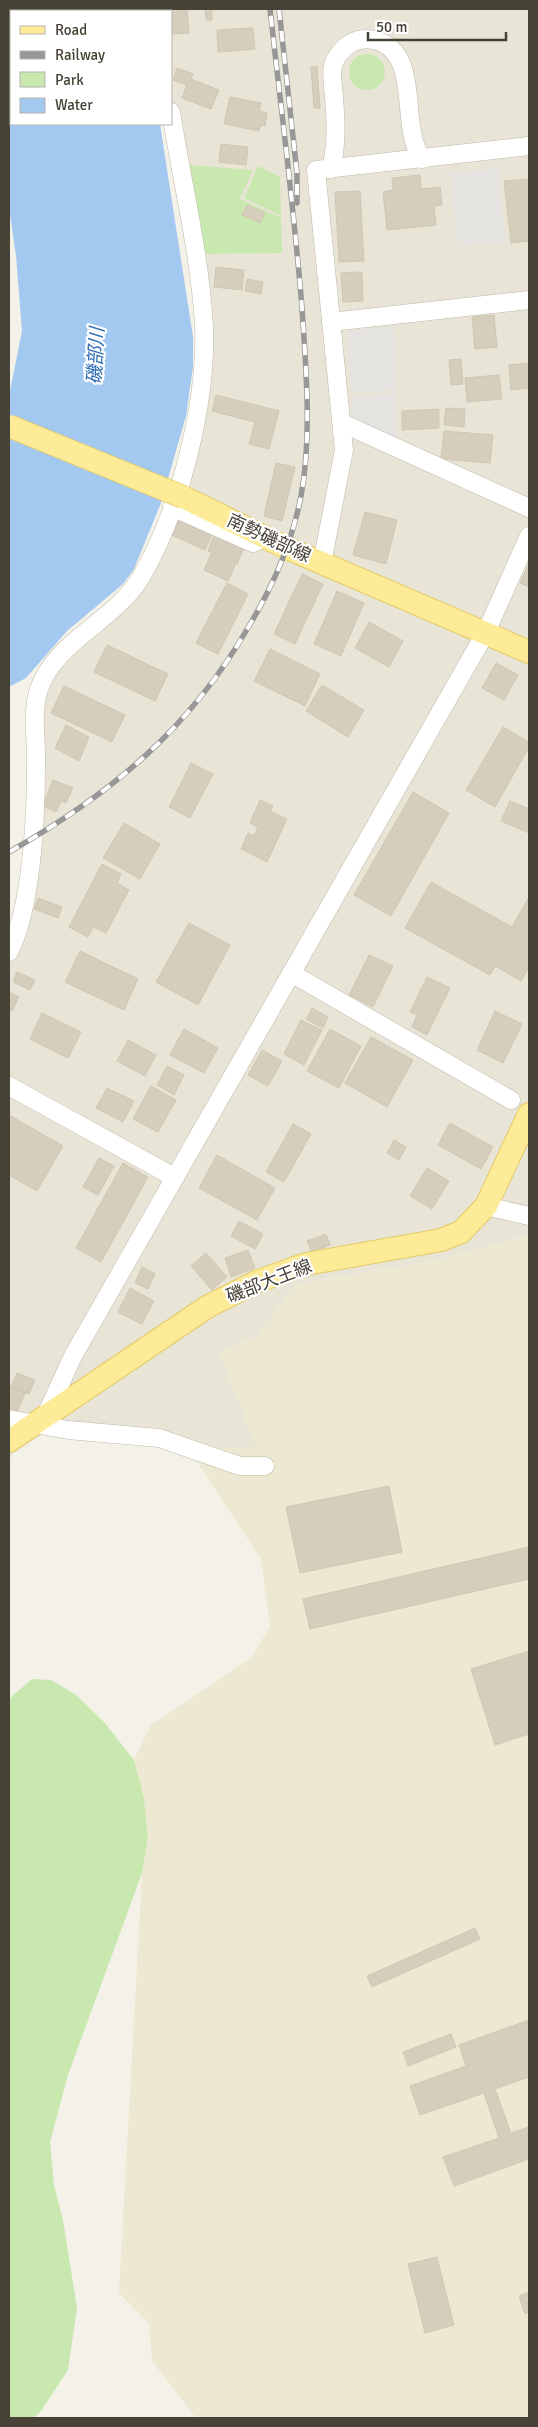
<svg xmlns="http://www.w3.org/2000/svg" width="538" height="2427" font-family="Signika,'Noto Sans JP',sans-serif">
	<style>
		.residential { fill: #e8e4d6 }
		.education { fill: #ede8d1 }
		.green { fill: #c9e8b0 }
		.parking { fill: #e5e3df }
		.water { fill: #a4c9f0 }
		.building { fill: #d5cebd; stroke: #d0c7b0 }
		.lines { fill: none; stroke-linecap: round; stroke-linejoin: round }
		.minor-casing { stroke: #bfbaaa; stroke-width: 19 }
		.major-casing { stroke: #e3cb66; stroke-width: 24 }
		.minor { stroke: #fff; stroke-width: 18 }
		.major { stroke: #feeb97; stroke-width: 22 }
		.rail-casing { stroke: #979797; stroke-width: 5.5 }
		.rail { stroke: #fff; stroke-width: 4; stroke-dasharray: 11; stroke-linecap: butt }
		.major-bridge-casing { stroke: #e3cb66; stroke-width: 24; stroke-linecap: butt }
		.major-bridge { stroke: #feeb97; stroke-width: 22 }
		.labels { text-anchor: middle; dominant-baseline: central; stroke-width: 4.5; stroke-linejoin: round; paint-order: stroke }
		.street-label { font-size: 18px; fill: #474236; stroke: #fff }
		.water-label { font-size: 19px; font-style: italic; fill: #2f6db3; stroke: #fff }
	</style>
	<rect width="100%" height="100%" fill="#f4f1e8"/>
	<path class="residential" d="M148 9H529V1235L434 1261 296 1284 257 1336 220 1353 257 1449 166 1443 45 1433 12 1454 9 1468V937L32 813 35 681 128 583 143 560 166 508 185 444 200 355 190 267 169 148 171 124V11H148Z"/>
	<path class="education" d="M529 1235V2418H196L152 2361 149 2324 119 2293 142 1873 148 1837 144 1798 134 1760 151 1725 252 1657 270 1626 261 1559 186 1445 256 1448 220 1353 257 1336 296 1284 434 1261Z"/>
	<g class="green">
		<circle cx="367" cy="72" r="18"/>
		<path d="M188 165 253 170 240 199 281 218 282 253 202 254Z"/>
		<path d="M258 166 280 177 281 216 244 198Z"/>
		<path d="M32 1679 51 1680 75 1694 104 1722 134 1760 144 1798 148 1837 142 1873 68 2075 50 2142 54 2185 63 2220 77 2308 68 2370 41 2411 33 2418H9V1699Z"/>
	</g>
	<g class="parking">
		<path d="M498 168 506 243 458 247 450 173Z"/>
		<path d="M394 325 397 390 352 393 346 340 349 331Z"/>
		<path d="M396 393 398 439 353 419 352 396Z"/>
	</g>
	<path class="water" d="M9 9H142V11H11V124H160L193 337V367L186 416 161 503 134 569 123 584 67 631 26 678 9 687V396L22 331 16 256 9 207Z"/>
	<g class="building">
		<path d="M165 9H187L189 33 173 34 171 11H165Z"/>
		<path d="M205 9H212V20H206Z"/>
		<path d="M253 28 255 49 218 52 217 30Z"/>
		<path d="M317 66 320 108H314L311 67Z"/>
		<path d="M177 68 193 74 191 79 219 90 211 109 182 98 187 85 173 80Z"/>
		<path d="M230 97 261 103 259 111 267 113 265 126 261 125 259 131 224 124Z"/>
		<path d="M221 144 248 147 246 165 219 162Z"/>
		<path d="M420 175 421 189 440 187 442 205 434 206 436 225 387 230 383 192 393 190 392 178Z"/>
		<path d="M529 179V241L511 243 504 181Z"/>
		<path d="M360 191 364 261 339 262 335 192Z"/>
		<path d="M247 205 265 213 260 223 242 215Z"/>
		<path d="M216 267 244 270 242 290 214 287Z"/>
		<path d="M362 272 363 301 343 302 341 273Z"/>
		<path d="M247 279 263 282 261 294 245 291Z"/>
		<path d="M494 315 497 347 475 349 472 317Z"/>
		<path d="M461 359 463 384 451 385 449 360Z"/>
		<path d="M529 363V395L528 388 511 390 509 365Z"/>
		<path d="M499 375 502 399 467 402 465 378Z"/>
		<path d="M216 395 279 411 269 449 249 444 255 422 212 411Z"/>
		<path d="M446 408 465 409 464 427 444 425Z"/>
		<path d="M439 409V428L402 430V411Z"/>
		<path d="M444 431 493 435 490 463 441 459Z"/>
		<path d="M276 463 295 467 282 521 264 516Z"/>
		<path d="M365 512 397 520 386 564 353 555Z"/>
		<path d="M182 518 213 532 205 550 167 533 173 519 180 522Z"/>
		<path d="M215 533 245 546 237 564 208 551Z"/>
		<path d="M211 554 235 565 228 581 204 570Z"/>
		<path d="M529 564V587L520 583Z"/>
		<path d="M302 574 323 584 295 644 274 634Z"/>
		<path d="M227 583 248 594 218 654 196 643Z"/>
		<path d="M337 591 364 603 341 656 314 644Z"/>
		<path d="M369 622 403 641 389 667 355 648Z"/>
		<path d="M107 645 168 674 155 701 94 672Z"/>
		<path d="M270 649 320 674 305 706 254 681Z"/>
		<path d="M496 663 518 675 504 700 482 688Z"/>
		<path d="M322 685 364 710 348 737 306 711Z"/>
		<path d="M64 686 125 715 112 742 51 713Z"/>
		<path d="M66 725 89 737 79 761 55 748Z"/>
		<path d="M503 727 529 742V747L495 807 466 790Z"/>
		<path d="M191 763 213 774 190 818 169 807Z"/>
		<path d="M53 780 73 788 66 803 61 801 56 812 43 806Z"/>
		<path d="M413 792 449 813 391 916 354 895Z"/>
		<path d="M260 800 273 806 270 811 287 819 267 862 241 849 248 833 254 836 258 827 250 823Z"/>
		<path d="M510 801 529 809V833L501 821Z"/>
		<path d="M124 823 160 844 140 879 103 858Z"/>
		<path d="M102 864 121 874 117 883 129 890 106 933 93 927 88 937 69 927Z"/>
		<path d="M431 882 512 927 529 897V967L521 981 495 966 490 975 405 928Z"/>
		<path d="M38 898 62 907 58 918 34 909Z"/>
		<path d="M189 923 230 945 198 1005 156 982Z"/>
		<path d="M80 951 138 979 124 1010 65 982Z"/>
		<path d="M369 955 393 966 373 1007 349 995Z"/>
		<path d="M17 972 35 980 30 990 13 982Z"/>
		<path d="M427 977 450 988 427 1035 412 1027 417 1015 410 1012Z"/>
		<path d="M9 992 19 997 12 1011 9 1010Z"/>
		<path d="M312 1008 328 1017 323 1028 306 1019Z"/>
		<path d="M495 1011 522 1024 503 1063 477 1050Z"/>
		<path d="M42 1013 81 1032 68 1058 30 1039Z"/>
		<path d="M301 1020 322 1030 304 1065 284 1054Z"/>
		<path d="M184 1029 218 1048 204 1073 170 1055Z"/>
		<path d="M330 1029 361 1046 339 1088 307 1071Z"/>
		<path d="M371 1037 413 1060 387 1107 345 1083Z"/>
		<path d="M128 1040 156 1055 145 1076 117 1061Z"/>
		<path d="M262 1050 282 1061 268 1086 248 1075Z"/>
		<path d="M167 1066 184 1075 174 1095 157 1085Z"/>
		<path d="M151 1086 176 1100 158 1132 133 1119Z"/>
		<path d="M107 1088 134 1101 123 1122 96 1108Z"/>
		<path d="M9 1115 63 1146 37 1191 9 1175Z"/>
		<path d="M450 1123 493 1147 481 1169 438 1145Z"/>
		<path d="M293 1124 311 1134 284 1182 266 1172Z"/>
		<path d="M394 1140 406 1147 399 1160 387 1153Z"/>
		<path d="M217 1155 275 1188 257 1220 199 1188Z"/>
		<path d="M99 1158 114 1166 98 1195 83 1187Z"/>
		<path d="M123 1163 148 1177 101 1262 76 1248Z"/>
		<path d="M427 1168 449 1181 432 1209 410 1196Z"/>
		<path d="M239 1221 263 1234 255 1249 231 1236Z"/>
		<path d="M326 1234 330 1245 312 1252 307 1241Z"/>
		<path d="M248 1250 255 1268 231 1277 225 1258Z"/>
		<path d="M206 1253 227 1277 212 1290 191 1266Z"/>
		<path d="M142 1267 155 1274 148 1289 135 1283Z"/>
		<path d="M130 1288 154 1301 142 1324 118 1312Z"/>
		<path d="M17 1373 35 1380 29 1394 11 1387Z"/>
		<path d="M9 1386 25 1393 16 1414 9 1410Z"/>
		<path d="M389 1486 402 1552 300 1573 286 1507Z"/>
		<path d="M529 1547V1579L310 1629 303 1599Z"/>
		<path d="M529 1651V1734L495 1745 471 1669Z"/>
		<path d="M475 1928 480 1939 372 1987 367 1976Z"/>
		<path d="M529 2020V2077L495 2089 511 2133 529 2127V2159L454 2186 443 2157 499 2138 484 2093 420 2115 410 2086 466 2066 459 2045Z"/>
		<path d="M451 2034 456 2047 408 2066 403 2052Z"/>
		<path d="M437 2257 454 2325 425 2333 408 2264Z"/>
		<path d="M529 2292V2312L525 2314 519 2296Z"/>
	</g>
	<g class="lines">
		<g class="minor-casing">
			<g id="minor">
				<path d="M160 9V11"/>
				<path d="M331 169C337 145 336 122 334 97 333 87 331 76 333 66 335 57 343 48 351 43 361 38 371 38 381 42 421 60 399 126 422 159"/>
				<path d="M331 322 529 300"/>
				<path d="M342 423 529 508"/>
				<path d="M172 507 253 543 265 538"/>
				<path d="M322 563 344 450 316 170 529 146"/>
				<path d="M9 952C32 907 36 816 36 766 37 742 31 712 39 689 56 640 115 621 141 577 180 511 207 403 204 326 200 254 182 183 171 112"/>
				<path d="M291 973 511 1100"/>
				<path d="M9 1086 174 1177"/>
				<path d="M486 1206 529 1216"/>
				<path d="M46 1415 73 1356 486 632 529 536"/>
				<path d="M9 1419 68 1430 159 1438 240 1466H265"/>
			</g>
		</g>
		<g class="major-casing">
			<g id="major">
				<path d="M183 497 287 548 529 652"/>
				<path d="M9 1441 207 1307 256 1282 306 1264 441 1240 461 1232 486 1206 529 1114"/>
			</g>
		</g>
		<use href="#minor" class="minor"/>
		<use href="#major" class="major"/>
		<g class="rail-casing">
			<g id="rail">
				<path d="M279 9 297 173V203"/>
				<path d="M9 852C111 794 190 729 249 626 273 586 292 543 301 496 312 437 306 368 302 308 294 208 281 108 270 9"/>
			</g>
		</g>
		<use href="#rail" class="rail"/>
		<g class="major-bridge-casing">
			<path id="major-bridge" d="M9 426 183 497"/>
		</g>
		<use href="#major-bridge" class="major-bridge"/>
	</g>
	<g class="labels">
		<g class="street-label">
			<text transform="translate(269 538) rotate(25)">南勢磯部線</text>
			<text transform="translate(269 1281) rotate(-21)">磯部大王線</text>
		</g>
		<g class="water-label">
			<text transform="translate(96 356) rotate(-87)">磯部川</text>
		</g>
	</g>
	<rect width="538" height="2427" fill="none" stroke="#474236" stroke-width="20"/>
	<rect x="10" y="10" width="162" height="115" fill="#ffffff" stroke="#b5b3af"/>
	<rect x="20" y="26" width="25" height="8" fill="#feeb97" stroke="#b5b3af"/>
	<text x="55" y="35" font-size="15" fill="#474236">Road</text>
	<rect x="20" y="51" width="25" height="8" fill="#979797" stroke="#b5b3af"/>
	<text x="55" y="60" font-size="15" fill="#474236">Railway</text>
	<rect x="20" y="72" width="25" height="15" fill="#c9e8b0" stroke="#b5b3af"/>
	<text x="55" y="85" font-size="15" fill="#474236">Park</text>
	<rect x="20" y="98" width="25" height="15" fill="#a4c9f0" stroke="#b5b3af"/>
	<text x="55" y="110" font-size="15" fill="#474236">Water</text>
	<path d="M368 32v8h138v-8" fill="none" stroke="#474236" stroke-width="2.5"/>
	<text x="376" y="32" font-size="15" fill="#474236" stroke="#ffffff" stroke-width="4" paint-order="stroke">50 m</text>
</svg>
